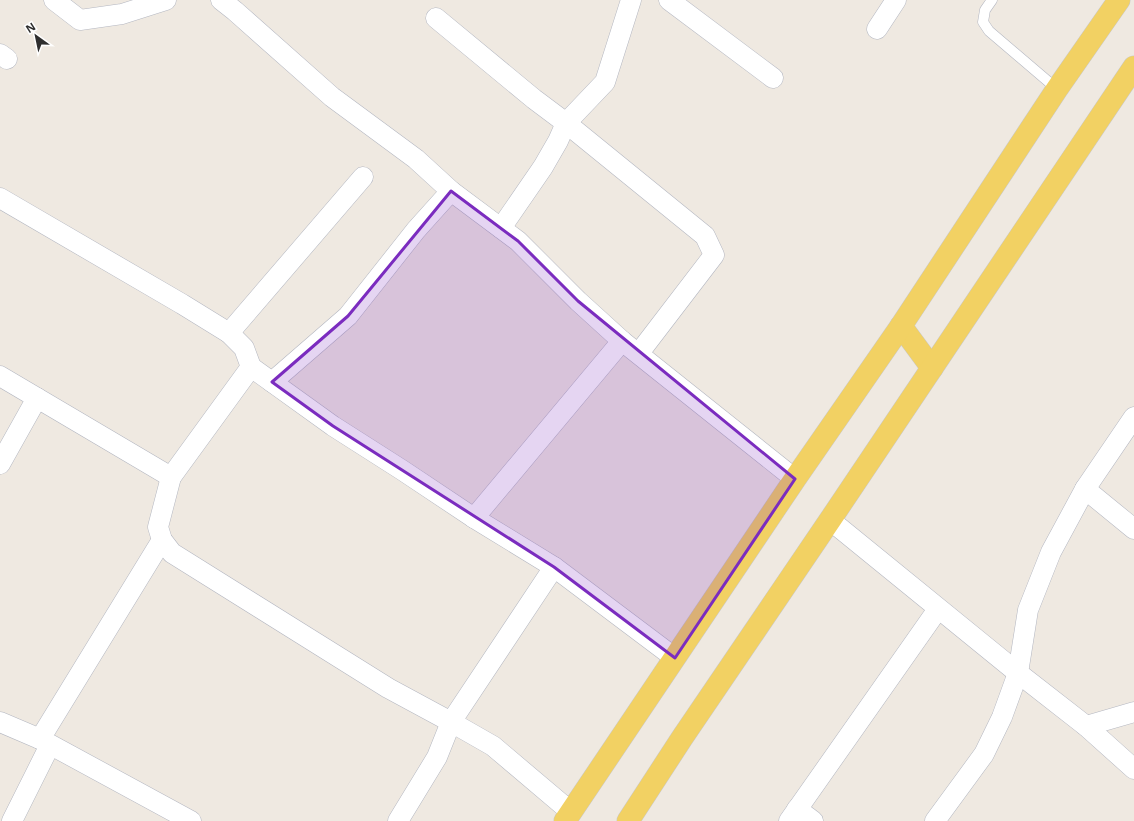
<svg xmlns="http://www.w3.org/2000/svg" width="1134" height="821" font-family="'Noto Sans',sans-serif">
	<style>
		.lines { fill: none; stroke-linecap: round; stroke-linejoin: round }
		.lane-casing { stroke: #b4b7c1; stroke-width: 11 }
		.street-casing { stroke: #b4b7c1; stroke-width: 21 }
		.primary-casing { stroke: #c9c9c9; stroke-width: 23 }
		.lane { stroke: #fff; stroke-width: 10 }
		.street { stroke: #fff; stroke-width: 20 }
		.primary { stroke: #f2d163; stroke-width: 22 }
		.marked { fill: #7b2cbf; fill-opacity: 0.2; stroke: #7b2cbf; stroke-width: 3; stroke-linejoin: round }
	</style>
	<rect width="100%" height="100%" fill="#efe9e1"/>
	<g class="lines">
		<g class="lane-casing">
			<path id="lane" d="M992 0 985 10 983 22 989 31 1057 89"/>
		</g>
		<g class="street-casing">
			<g id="street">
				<path d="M54 0 80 20 122 14 166 0"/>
				<path d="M221 0 235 11 332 97 416 159 451 191 518 241 578 301 622 341 795 479"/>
				<path d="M669 0 773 78"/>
				<path d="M436 18 534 99 566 123 705 236 714 255 639 353"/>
				<path d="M877 29 896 0"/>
				<path d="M0 54 7 59"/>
				<path d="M0 198 182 304 229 333 244 348 251 367 171 477 158 527 162 540 172 553 388 688 451 722 493 746 571 812"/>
				<path d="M501 228 543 167 558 141 566 123 605 82 631 0"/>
				<path d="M229 333 363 177"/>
				<path d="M251 367 333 426 402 470 474 518 554 567 675 658"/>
				<path d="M0 376 171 477"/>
				<path d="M272 382 348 316 416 230 451 191"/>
				<path d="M0 464 37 398"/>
				<path d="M1085 489 1134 529"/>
				<path d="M474 518 622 341"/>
				<path d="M830 520 1018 673 1086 726 1134 769"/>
				<path d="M0 722 40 739 191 821"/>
				<path d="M1086 726 1134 712"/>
				<path d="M40 739 162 540"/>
				<path d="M797 809 813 821"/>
				<path d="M12 821 50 745"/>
				<path d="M398 821 437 757 451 722 554 567"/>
				<path d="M789 821 938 609"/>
				<path d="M935 821 984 754 1002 717 1018 673 1028 610 1051 552 1085 489 1134 417"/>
			</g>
		</g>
		<g class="primary-casing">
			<g id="primary">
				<path d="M901 326 932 368"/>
				<path d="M565 821 795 479 901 326 1057 89 1119 0"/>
				<path d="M628 821 682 738 830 520 1134 67"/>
			</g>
		</g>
		<use href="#lane" class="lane"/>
		<use href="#street" class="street"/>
		<use href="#primary" class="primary"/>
	</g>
	<path class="marked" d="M451 191 518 241 578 301 795 479 675 658 554 567 333 426 272 382 348 316Z"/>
	<g transform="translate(36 36) rotate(327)" stroke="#ffffff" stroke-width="3" paint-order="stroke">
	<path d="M0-3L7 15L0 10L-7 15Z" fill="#2e2e2e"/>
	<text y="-6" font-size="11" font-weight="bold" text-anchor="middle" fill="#2e2e2e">N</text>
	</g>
</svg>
